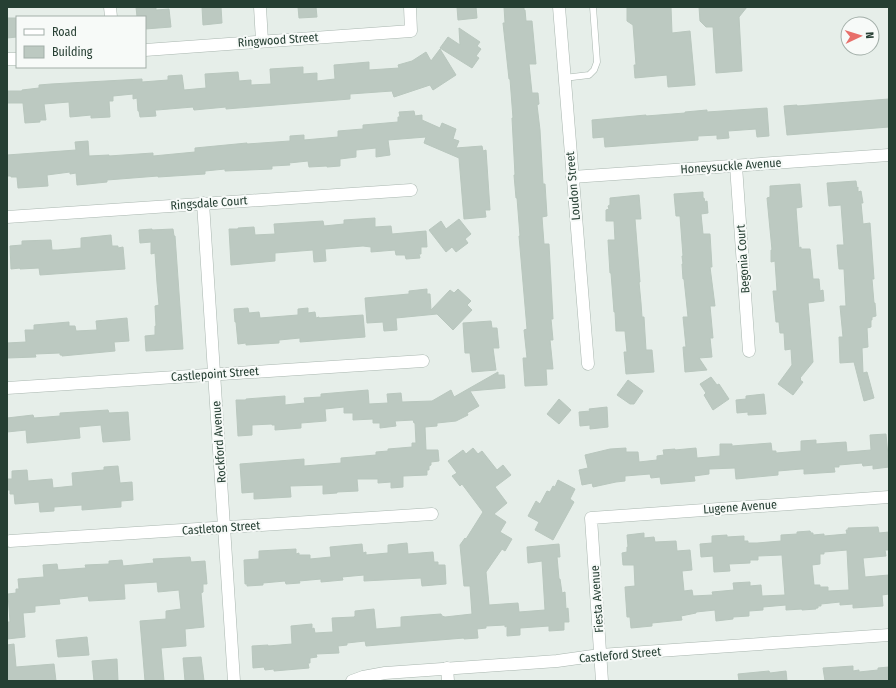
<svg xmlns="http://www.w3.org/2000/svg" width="896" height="688" font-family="'Fira Sans Condensed',sans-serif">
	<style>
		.building { fill: #bcc9c1; stroke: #b9c7be; fill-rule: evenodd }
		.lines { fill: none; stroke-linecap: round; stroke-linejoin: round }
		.lane-casing { stroke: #a9b6af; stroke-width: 7 }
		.street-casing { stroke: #a9b6af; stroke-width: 13 }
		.lane { stroke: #fff; stroke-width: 6 }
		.street { stroke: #fff; stroke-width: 12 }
		.labels { text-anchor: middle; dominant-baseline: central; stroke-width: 4; stroke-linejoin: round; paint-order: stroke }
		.street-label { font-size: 12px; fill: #263f33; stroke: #f7faf8 }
	</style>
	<rect width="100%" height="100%" fill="#e6eee9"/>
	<g class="building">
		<path d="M136 7H156V10L169 9 171 27 145 29V17H137Z"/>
		<path d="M202 7H221L222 23 203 25Z"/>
		<path d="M298 7H316L317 17 299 18Z"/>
		<path d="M457 7H476L477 18 458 20Z"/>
		<path d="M504 7H524V10H525L526 21H532L536 64H529L532 93H538L539 104 537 105 540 130 543 184H545L547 216 542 217 544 244H549L553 319H551L553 340H550L553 369H546L547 385 525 386 523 358H527L524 330 527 329 519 236H520L517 198H516L514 175H515L512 118H513L510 79H509L503 23H505Z"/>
		<path d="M627 7H671L672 33 690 31 695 85 668 87 667 75 635 78 634 65H636L633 25 627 21Z"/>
		<path d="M699 7H747L739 17 742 71 716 73 713 27H706L700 21Z"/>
		<path d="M7 18H17V37L7 38Z"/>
		<path d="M459 28 480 42 477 46 481 49 476 56 479 58 472 68 440 48 448 37 460 45Z"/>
		<path d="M440 49 456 75 433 90 430 85 394 97 392 91 350 94V99L226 109V107L194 110 193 107 157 110H155L156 116 140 117 139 111H138L137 98 133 99V94L113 96V101H109L110 117 91 118V115L70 117 69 102 44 104 46 120H40V122L25 123 23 103H7V91H22V90L39 88V85L51 84 142 79V82L168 80V76L182 75 184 90 206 88 205 74 238 72 239 81 251 80V85L271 84 270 69 303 67V74L317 73V81L335 79 334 65 369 62V70L399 68 398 65 412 61 426 52 431 61Z"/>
		<path d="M889 99V127L787 135 784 106 797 105V106Z"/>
		<path d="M767 108 769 136 757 137 756 129 728 131 729 138 717 139V135L698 136V140L605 147 604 137 593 138 592 120 646 115V116L685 113V112L707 110V112Z"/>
		<path d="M414 111 415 116 422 115V120L440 128 442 123 456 129 453 139 459 141 456 148 482 146 483 151 486 150 490 210H485L486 217 464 219 459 158 424 143 426 137 388 140 390 155 376 157V148L356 150V157L340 159V166L327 167V166L309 167 308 161 289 163 290 165 272 166V169L225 171V169L205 171V174L158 177V176L107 180V182L77 185 76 173 70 174V172L47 175 48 186 18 188 17 177H11V176H7V155L76 150 75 142 88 141 89 156 109 155V156L153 153V156L195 152V148L247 143V144L290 141V136L304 135V140L338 137V131L363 129V125L398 122V117H400L399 112Z"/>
		<path d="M856 181 857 188 858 187V192L861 191 863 203H861L863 224 870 223 874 279H872L874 303H875L876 316 872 317V320H871V327L867 328 868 347 862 348 863 373 867 372 874 398 864 401 854 362 840 363 839 337H843L840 306H846L844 269H839L837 245H844L841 205 829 206 827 183Z"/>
		<path d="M800 184 802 207 796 208 799 248 801 247V249H810L813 279H819L820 291 823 290 824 301 808 303 813 362 800 378 801 379 800 380 803 382 793 395 778 384 792 365 791 349 785 350 784 333H780L779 322H776L773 291H777L775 261 771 262V250H772L767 198 770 197V186Z"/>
		<path d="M703 192V198H704L705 202 707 201 708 213 701 214 703 234H710L712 267H710L715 306H710L713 338H710L712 357 699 358 707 370 685 372 683 347H686L683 317H688L684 279H683L682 264H683L682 256H683L680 216H676L674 194Z"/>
		<path d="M639 195 641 219H635L640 282H639L641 303 642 317H644L646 350H652L654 372 626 374 624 352H627L625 331H616L615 312H614L611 273H610L608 240H615L614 221H606V210L609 209 608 206 610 205V198Z"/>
		<path d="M375 218V227L391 226 392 234 426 231 427 247H421V254H419L420 258 406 259 405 255H396L395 250 371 252V247L363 246 325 249 326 261 314 262 313 250 275 253V261L231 265 229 229H238V228L254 227 255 235 275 234 274 224 323 221 324 226 344 224V220Z"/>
		<path d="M459 219 471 234 465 239 468 243 456 252 452 247 446 252 429 230 441 221 446 229Z"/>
		<path d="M152 229V230L173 229 174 236H175L183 349 146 351 145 336 155 335V326H156L155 306 159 305 157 283 155 253 151 254V242L140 243 139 230Z"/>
		<path d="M111 235 112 246H118V248L123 247 125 269 40 275 39 268 20 269V268L11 269 10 246 22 245V241L51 240 52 250H58L81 248V238Z"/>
		<path d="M427 289V294H430L431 310 450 290 454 293 458 289 471 301 467 305 472 310 453 330 437 314 396 318 397 330 384 331 383 322 367 323 365 298 409 294V291Z"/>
		<path d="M248 308 249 313 259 312 260 318 298 315V309L308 308V313L315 312 316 318 319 317V318L363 315 365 337 300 342V338L279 340V343L246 345V343L238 344 236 322H235L234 309Z"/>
		<path d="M127 318 129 341 114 342 115 351 62 356V355H60V353L35 354 36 357 7 358V343L26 342 25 330H34V325L69 322V326H75L76 331 97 330 96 321Z"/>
		<path d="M491 321 492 328H497L499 348H493L496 370 472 372 470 353H465L463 323Z"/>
		<path d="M498 372V375H504L505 388 470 391 479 406 467 413 468 415 456 421 437 423V426L425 427 426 450H438L439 461 431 462V465L429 466V470H427V475L403 476V487L391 488V482L378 483V479H357L358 491 337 492V493L323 494V485L290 486 291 497 254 499V492L242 493 240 464 304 459V466L341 463V458L376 455V452L388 451V449L412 447V443H416L415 423H414L413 420 395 421 396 426 380 428V423H373V419L353 420V413H344V407L325 409 326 421 301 423V428L275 430V425H272V424L252 425V435L238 436 236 400H246V399L285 396V405L305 403 304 398 321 397V394L368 390 369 404 388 403 387 394 401 393 402 402 432 401 451 390 454 397Z"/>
		<path d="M711 377 717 385 719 384 729 399 713 410 704 395 706 393 700 384Z"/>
		<path d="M628 380 643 391 634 404H630L617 395Z"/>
		<path d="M764 394 766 414 748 415V412L737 413 736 400 746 399V396Z"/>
		<path d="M559 399 571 410 559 424 547 414Z"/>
		<path d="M607 407 608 427 590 429V425L580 426 579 412 590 411 589 409Z"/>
		<path d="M108 410 109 413 128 412 130 440 103 442 101 425 79 427 80 438 27 443 26 430 7 432V418L33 415 34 418 60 416V413Z"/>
		<path d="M886 434 889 467 873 469V465L863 466 862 463 839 465V467H834L835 472 804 474V469H801L778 471V475L736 479 735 468 709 469V474L694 476 695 481 661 484 660 477 651 478 650 474 625 476V481L616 482 593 487 592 483 582 485 579 470 588 468 585 455 610 449 626 448V452H638L639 462 657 460V456L664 455 663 450 675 449V450L696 448 697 458 720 456V444H732V446L771 443 772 451H776V453L801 451V441L816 440V444L846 442 847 452 871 450 870 435Z"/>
		<path d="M473 448 478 454 482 451 497 470 503 465 511 475 495 487 507 503 494 514 506 522 500 532 512 539 505 551 502 549 486 572 489 605 518 603 519 612 545 610 542 561 528 563 527 547 559 544 560 557H557L559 579H560L562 593 565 592 566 609 568 608 569 622H564V630L549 631V626L520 628V635L507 636V626L505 627V625L486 626V628L477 629 478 638 464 639V638L378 645 366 646 365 641 347 643V645L338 646 339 653 316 654 317 657 310 658V663H308L309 668 274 671V669L265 670 264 667 253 668 252 646 268 645V646L292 644 291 626 312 624V629L314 628 315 633 333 632 332 618 354 617 355 616V611L374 609 376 629 401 627V617L441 614 442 616 445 617 472 614 470 586H464L460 545 465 538 466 539 483 512 462 484 460 486 452 476 457 473 448 461 463 450 466 454Z"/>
		<path d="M118 466 120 483 132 482 133 500 121 501V507L82 510V505L54 507V511L40 512 39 502 15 504 14 494H10V490H7V479H12V471L27 470 28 481 52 479 53 488 73 486 72 473 104 470V467Z"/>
		<path d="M558 480 575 489 570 499 574 502 553 540 535 530 539 522 528 516 536 501 540 504 547 491 550 492 553 486 555 487Z"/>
		<path d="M878 527 879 533 889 532V550H885L886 556 863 558 865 577 889 575V594L882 595 883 606 853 608V604L840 605V602L821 604V606H818V608H816V609L802 610V609L786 610V605L763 607V610L749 611V616L733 617V619L716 621 715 610 696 612V613L681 616 682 620 652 623V626L631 628 630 617H627L625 587 635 586 634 565H623L622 553 627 552V547H628L627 535 644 533V538L654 537 655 542 676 541 677 551 690 550 692 570 682 571 684 591 692 590 693 596 713 595 712 592 734 590 733 583 750 582V586L761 585 762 596 785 595 782 555 758 556V560H750V563L729 564 730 571 714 572 713 556 701 557 700 544 712 543V536L727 535V537L744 536V541H748V543H757L781 541V535L797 534V532L810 531 811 533H813V535L824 534V536L847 534 846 530H848V528ZM847 550 849 590 828 591V587H820V585H814L812 565 820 564V554H824V552Z"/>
		<path d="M407 543 408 554 433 552 434 562H438V565H445L446 584 422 586 421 578 364 581V575L342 577 343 580 321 582V579L299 581 300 583 286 584 285 581 263 583V585L247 586V584H245L244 560 259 559V551L296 549V554L299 553V555H310V559L331 557 330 547 362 544 363 553 366 552V555L388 553V545Z"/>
		<path d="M190 557 191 562 205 561 207 584H203V592L201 593 204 627 185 629 186 646 161 648 164 681H145L140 621 166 619V611L181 609 179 590 158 592 157 582 124 584 125 599 89 601 88 596 59 599 60 604 35 606V612L23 613 25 637 7 639V622H10L8 594 16 593V589H19L18 579 44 577 43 565 57 564 58 570 86 568 85 565 109 564V561L122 560 123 566 154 563 153 559Z"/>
		<path d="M87 637 89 655 58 657 56 640Z"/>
		<path d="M14 644 16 667 54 664 56 681H7V645Z"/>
		<path d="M201 657 204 681H185L183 658Z"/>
		<path d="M117 659 118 681H94L92 661Z"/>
		<path d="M853 666V671L859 670V672L878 670V668L889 667V681H825L823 668Z"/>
		<path d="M769 671 770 673 786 671 787 681H739L738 674Z"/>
	</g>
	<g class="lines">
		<g class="lane-casing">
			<path id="lane" d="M564 78 589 75 594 70 597 62 593 7"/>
		</g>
		<g class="street-casing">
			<g id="street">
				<path d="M110 7 111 17"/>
				<path d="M260 7 262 41"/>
				<path d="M559 7 588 364"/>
				<path d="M145 50 411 31 410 7"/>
				<path d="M7 59H17"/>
				<path d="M736 166 749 351"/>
				<path d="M572 177 889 155"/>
				<path d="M203 203 234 681"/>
				<path d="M7 217 411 190"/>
				<path d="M7 388 423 361"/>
				<path d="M10 541 432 514"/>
				<path d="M447 668 448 681"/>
				<path d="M352 681 363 677 385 673 557 661 600 655 889 635"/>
				<path d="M602 681 591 518 889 497"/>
			</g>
		</g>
		<use href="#lane" class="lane"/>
		<use href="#street" class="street"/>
	</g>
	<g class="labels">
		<g class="street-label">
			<text transform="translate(278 40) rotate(-4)">Ringwood Street</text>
			<text transform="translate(731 166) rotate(-4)">Honeysuckle Avenue</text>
			<text transform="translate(573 186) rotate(-95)">Loudon Street</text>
			<text transform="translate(209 203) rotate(-4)">Ringsdale Court</text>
			<text transform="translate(743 259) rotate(-94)">Begonia Court</text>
			<text transform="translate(215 374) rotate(-4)">Castlepoint Street</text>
			<text transform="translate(219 442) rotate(-94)">Rockford Avenue</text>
			<text transform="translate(740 507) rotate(-4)">Lugene Avenue</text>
			<text transform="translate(221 528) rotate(-4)">Castleton Street</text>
			<text transform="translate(597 599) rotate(-94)">Fiesta Avenue</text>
			<text transform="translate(620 655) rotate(-5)">Castleford Street</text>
		</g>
	</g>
	<rect width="896" height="688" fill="none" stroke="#263f33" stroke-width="16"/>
	<rect x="16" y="16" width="130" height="52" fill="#f7faf8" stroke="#a3afa9"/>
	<rect x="24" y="29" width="20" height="6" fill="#ffffff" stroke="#a3afa9"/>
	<text x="52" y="36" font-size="12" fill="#263f33">Road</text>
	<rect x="24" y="46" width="20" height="12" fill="#bcc9c1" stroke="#a3afa9"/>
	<text x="52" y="56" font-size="12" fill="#263f33">Building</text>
	<g transform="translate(860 36) rotate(86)"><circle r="19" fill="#f7faf8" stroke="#a3afa9"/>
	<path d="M0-3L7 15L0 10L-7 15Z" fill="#e86f6a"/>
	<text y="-6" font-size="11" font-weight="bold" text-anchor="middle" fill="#263f33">N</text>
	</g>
</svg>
